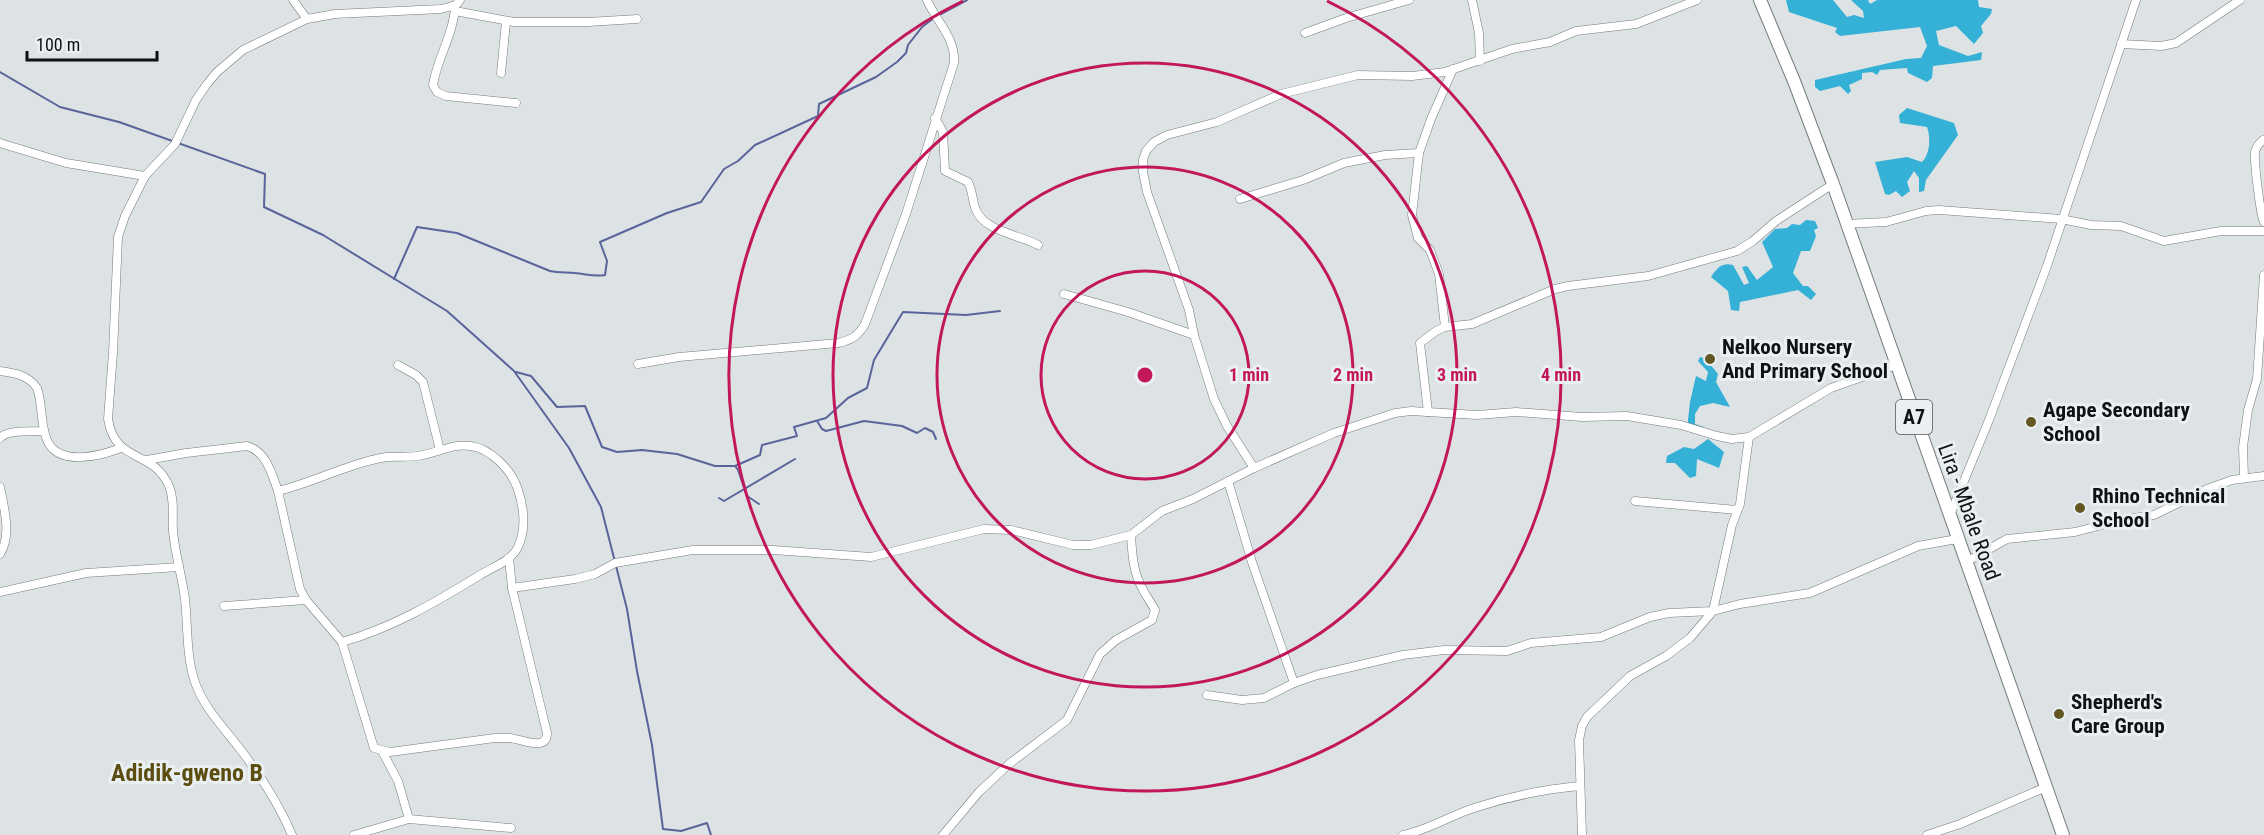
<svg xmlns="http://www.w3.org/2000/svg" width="2264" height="835" font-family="'Roboto Condensed',sans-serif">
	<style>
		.forest { fill: #35b0d6 }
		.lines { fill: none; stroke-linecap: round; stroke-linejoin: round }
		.stream { stroke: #58649a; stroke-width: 2 }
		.street-casing { stroke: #757a7c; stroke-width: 9 }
		.primary-casing { stroke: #757a7c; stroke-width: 14 }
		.street { stroke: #fff; stroke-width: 8 }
		.primary { stroke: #fff; stroke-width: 12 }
		.ring { fill: none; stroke: #c2185b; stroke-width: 3 }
		.poi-dot { fill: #635724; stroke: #eaf0f2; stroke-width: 2 }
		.labels { text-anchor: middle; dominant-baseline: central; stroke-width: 6; stroke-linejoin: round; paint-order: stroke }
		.shield { fill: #eaf0f2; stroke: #515455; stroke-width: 1.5 }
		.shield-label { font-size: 20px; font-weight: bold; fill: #0f1112 }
		.poi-label { font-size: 21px; font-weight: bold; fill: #0f1112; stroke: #eaf0f2; text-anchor: start }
		.street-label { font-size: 21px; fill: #0f1112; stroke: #eaf0f2 }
		.quarter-label { font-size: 24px; font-weight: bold; fill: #5c4e10; stroke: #eaf0f2 }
		.centre { fill: #c2185b; stroke: #eaf0f2; stroke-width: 3 }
		.ring-label { font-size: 18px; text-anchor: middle; font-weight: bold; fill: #c2185b; stroke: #eaf0f2; stroke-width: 6; stroke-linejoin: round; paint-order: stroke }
	</style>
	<rect width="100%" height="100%" fill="#dde3e5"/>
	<g class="forest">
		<path d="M1786 0H1833L1847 17 1854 15 1864 18 1863 11 1851 0H1868L1870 4 1877 0H1978L1979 7 1992 9 1991 14 1981 26 1983 33 1974 44 1956 26 1936 31 1939 45 1968 56 1982 52 1981 60 1933 66 1932 78 1927 82 1908 73 1907 68 1880 70 1877 75 1872 72 1862 73V79L1849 85 1851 91 1848 94 1840 86 1820 91 1815 87V80L1906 59 1921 58 1927 46 1920 27 1840 36 1835 32 1837 28 1789 12Z"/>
		<path d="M1907 108 1954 123 1958 135 1926 180 1924 191 1919 192V178L1914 171 1907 182 1910 191 1902 197 1896 191 1889 195 1885 194 1875 162 1907 157 1922 162C1930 154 1931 138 1927 127L1900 123 1899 115Z"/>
		<path d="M1806 220 1815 221 1818 228 1814 230 1816 236 1810 251H1801L1793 273 1803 286H1808L1816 294 1811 300 1798 290 1740 302 1739 311 1731 310 1728 291 1711 277C1717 268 1722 262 1733 265L1744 285 1749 283 1742 267 1747 266 1757 280 1773 267 1762 242 1775 229 1787 228 1792 224 1800 225Z"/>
		<path d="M1700 357 1705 358 1718 374 1716 382 1730 407 1713 403 1700 406 1695 414V424L1704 427 1694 433 1687 429 1690 402 1696 376 1706 381 1708 372 1698 361Z"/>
		<path d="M1708 439 1724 452 1719 468 1697 459 1696 476 1690 478 1675 463H1666L1667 456 1684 447 1694 449Z"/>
	</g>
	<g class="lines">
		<g class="stream">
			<path d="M939 15 967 0"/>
			<path d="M0 72 60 107 119 122 265 174 264 207 323 235 447 311 514 371 569 448 601 507 627 609 637 671 652 745 663 829 681 831 707 823 711 835"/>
			<path d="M394 279 417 227 457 233 550 271C559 273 567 272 575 273 587 274 594 277 605 275L607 261 600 242 667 213 701 202 724 169 738 161 755 145 818 116 819 104 876 77 897 62 906 53 908 45 922 27 934 18"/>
			<path d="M516 372 531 376 557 407 585 406 602 447 617 452 642 450 677 454 715 466H735L760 455 762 445 797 436 794 427 826 418 848 398 867 388 874 360 903 312 966 315 1000 311"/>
			<path d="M817 421 822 429 826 431 864 421 902 426 917 433 925 428 933 432 936 439"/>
			<path d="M735 466 738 470 747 496 759 504"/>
			<path d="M719 498 724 501 795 459"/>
		</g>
		<g class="street-casing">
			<g id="street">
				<path d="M293 0 307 19"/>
				<path d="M1472 0 1479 33 1480 61"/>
				<path d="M455 6C454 34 437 58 433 85L437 92 446 96 516 103"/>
				<path d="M455 11 514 22H588L637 19"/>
				<path d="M1305 33 1346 18 1409 0"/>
				<path d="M2121 44 2161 46 2176 43 2240 0"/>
				<path d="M501 73 506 22"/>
				<path d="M935 118 943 132 945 171 968 182C973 191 972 201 976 210 984 231 1020 235 1038 245"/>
				<path d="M2263 140C2259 144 2256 146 2255 152 2254 161 2260 214 2264 222"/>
				<path d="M0 143 66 163 145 176"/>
				<path d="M1240 199 1303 180 1344 163 1385 155 1419 153"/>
				<path d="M1846 224 1886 222 1926 211 1939 210 2061 219 2091 225 2121 226 2164 241 2221 231H2264"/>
				<path d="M1064 294 1128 312 1194 335"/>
				<path d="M1445 327 1439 274 1430 250 1418 238 1412 215 1419 153 1431 119 1453 69"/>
				<path d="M638 364 679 357 838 343C852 340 858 336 865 324L906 214 954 63C956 38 936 21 927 0"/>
				<path d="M398 365 416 375 423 382 440 450"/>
				<path d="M0 371C15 373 28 375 37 388 43 405 40 424 47 440 58 467 100 456 121 448"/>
				<path d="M1428 412 1420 343 1436 331 1445 327 1472 324 1555 289 1568 286 1648 276 1737 251 1753 241 1776 221 1833 184"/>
				<path d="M0 438C8 429 32 432 44 431"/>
				<path d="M147 460 186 453 247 446C266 451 272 474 278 491 315 482 349 463 387 457 399 456 411 458 423 455 439 452 454 443 471 446 491 449 510 469 517 487 524 506 527 530 517 549 509 562 493 567 480 575 436 602 392 628 342 642L306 600 300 589 278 491"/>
				<path d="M1254 468 1227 426 1214 399 1194 335 1189 310 1147 192 1143 172V160L1146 151 1154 142 1167 135 1217 122 1281 94 1358 75 1412 76 1445 72 1512 49 1550 42 1576 31 1636 24 1697 0"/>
				<path d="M2244 478 2243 447 2248 410 2257 379 2264 275"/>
				<path d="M1228 481 1252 562 1294 683"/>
				<path d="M0 487C4 507 12 536 0 554"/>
				<path d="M1635 501 1737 510"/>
				<path d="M1950 515 1989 420 2047 266 2136 0"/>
				<path d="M1966 562 2007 539 2075 532 2121 520 2154 515 2207 489 2232 480 2264 476"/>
				<path d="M512 588 575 579 595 574 615 563 693 550H773L871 557 984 529 1011 530 1073 545H1091L1131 535 1162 511 1193 499 1254 468 1334 433 1395 413 1411 411 1477 415 1516 412 1582 417 1627 416 1681 425 1717 436 1732 439 1749 437 1831 388 1896 365"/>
				<path d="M0 592 86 573 179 567"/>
				<path d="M224 606 306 600"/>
				<path d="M342 642 374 748 390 752 495 738C500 738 505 738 510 738 521 739 547 752 547 733L512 588 509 558"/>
				<path d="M1207 695 1242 700 1264 698 1294 683 1317 675 1403 655 1444 650 1507 651 1531 643 1601 637 1650 617 1669 613 1713 611 1732 525 1740 504 1749 437"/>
				<path d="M382 751 398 781 409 819"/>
				<path d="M292 835C279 804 260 775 240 749 225 729 205 709 196 685 186 659 188 627 185 599 182 576 175 554 173 531 172 517 175 500 169 486 153 449 115 464 108 419L113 353 118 237 125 216 145 176 175 144 196 100 207 84 217 72 243 50 307 19 335 14 441 9 456 5 460 0"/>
				<path d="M354 835 409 819 511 828"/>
				<path d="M943 835 979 792 1009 764 1067 720 1100 654 1116 640 1152 620 1155 610C1150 601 1144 593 1140 584 1133 569 1132 552 1131 535"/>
				<path d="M1403 835C1429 830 1449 816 1474 808 1508 797 1544 789 1580 786"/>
				<path d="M1582 835 1579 740 1582 726 1587 717 1630 676 1666 656 1690 638 1713 611 1740 604 1810 593 1918 546 1957 539"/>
				<path d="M1927 835 1960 824 2046 787"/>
			</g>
		</g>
		<g class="primary-casing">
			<path id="primary" d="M1760 0 1794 81 1833 184 2063 835"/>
		</g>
		<use href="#street" class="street"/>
		<use href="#primary" class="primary"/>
	</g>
	<g class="ring">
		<circle cx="1145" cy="375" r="104"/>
		<circle cx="1145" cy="375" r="208"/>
		<circle cx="1145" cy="375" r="312"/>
		<path d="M1327 1A416 416 0 1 1 963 1"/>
	</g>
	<g class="poi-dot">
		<circle cx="1710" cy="359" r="6"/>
		<circle cx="2031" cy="422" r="6"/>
		<circle cx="2080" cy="508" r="6"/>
		<circle cx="2059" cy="714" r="6"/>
	</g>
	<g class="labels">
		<rect class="shield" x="1896" y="400" width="36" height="34" rx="4.5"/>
		<g class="shield-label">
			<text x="1914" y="417">A7</text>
		</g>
		<g class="poi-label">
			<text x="1722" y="347">Nelkoo Nursery<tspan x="1722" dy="24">And Primary School</tspan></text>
			<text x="2043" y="410">Agape Secondary<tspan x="2043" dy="24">School</tspan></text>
			<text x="2092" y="496">Rhino Technical<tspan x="2092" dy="24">School</tspan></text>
			<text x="2071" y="702">Shepherd's<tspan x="2071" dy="24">Care Group</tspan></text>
		</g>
		<g class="street-label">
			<text transform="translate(1969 512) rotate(70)">Lira - Mbale Road</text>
		</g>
		<g class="quarter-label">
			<text x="187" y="773">Adidik-gweno B</text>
		</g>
	</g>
	<circle cx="1145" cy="375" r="9" class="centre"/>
	<g class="ring-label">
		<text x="1249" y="381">1 min</text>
		<text x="1353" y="381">2 min</text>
		<text x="1457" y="381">3 min</text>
		<text x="1561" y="381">4 min</text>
	</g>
	<path d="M27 51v9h130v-9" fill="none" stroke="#0f1112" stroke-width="3"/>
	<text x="36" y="51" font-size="18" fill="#0f1112" stroke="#eaf0f2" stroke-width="4.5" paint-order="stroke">100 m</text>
</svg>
